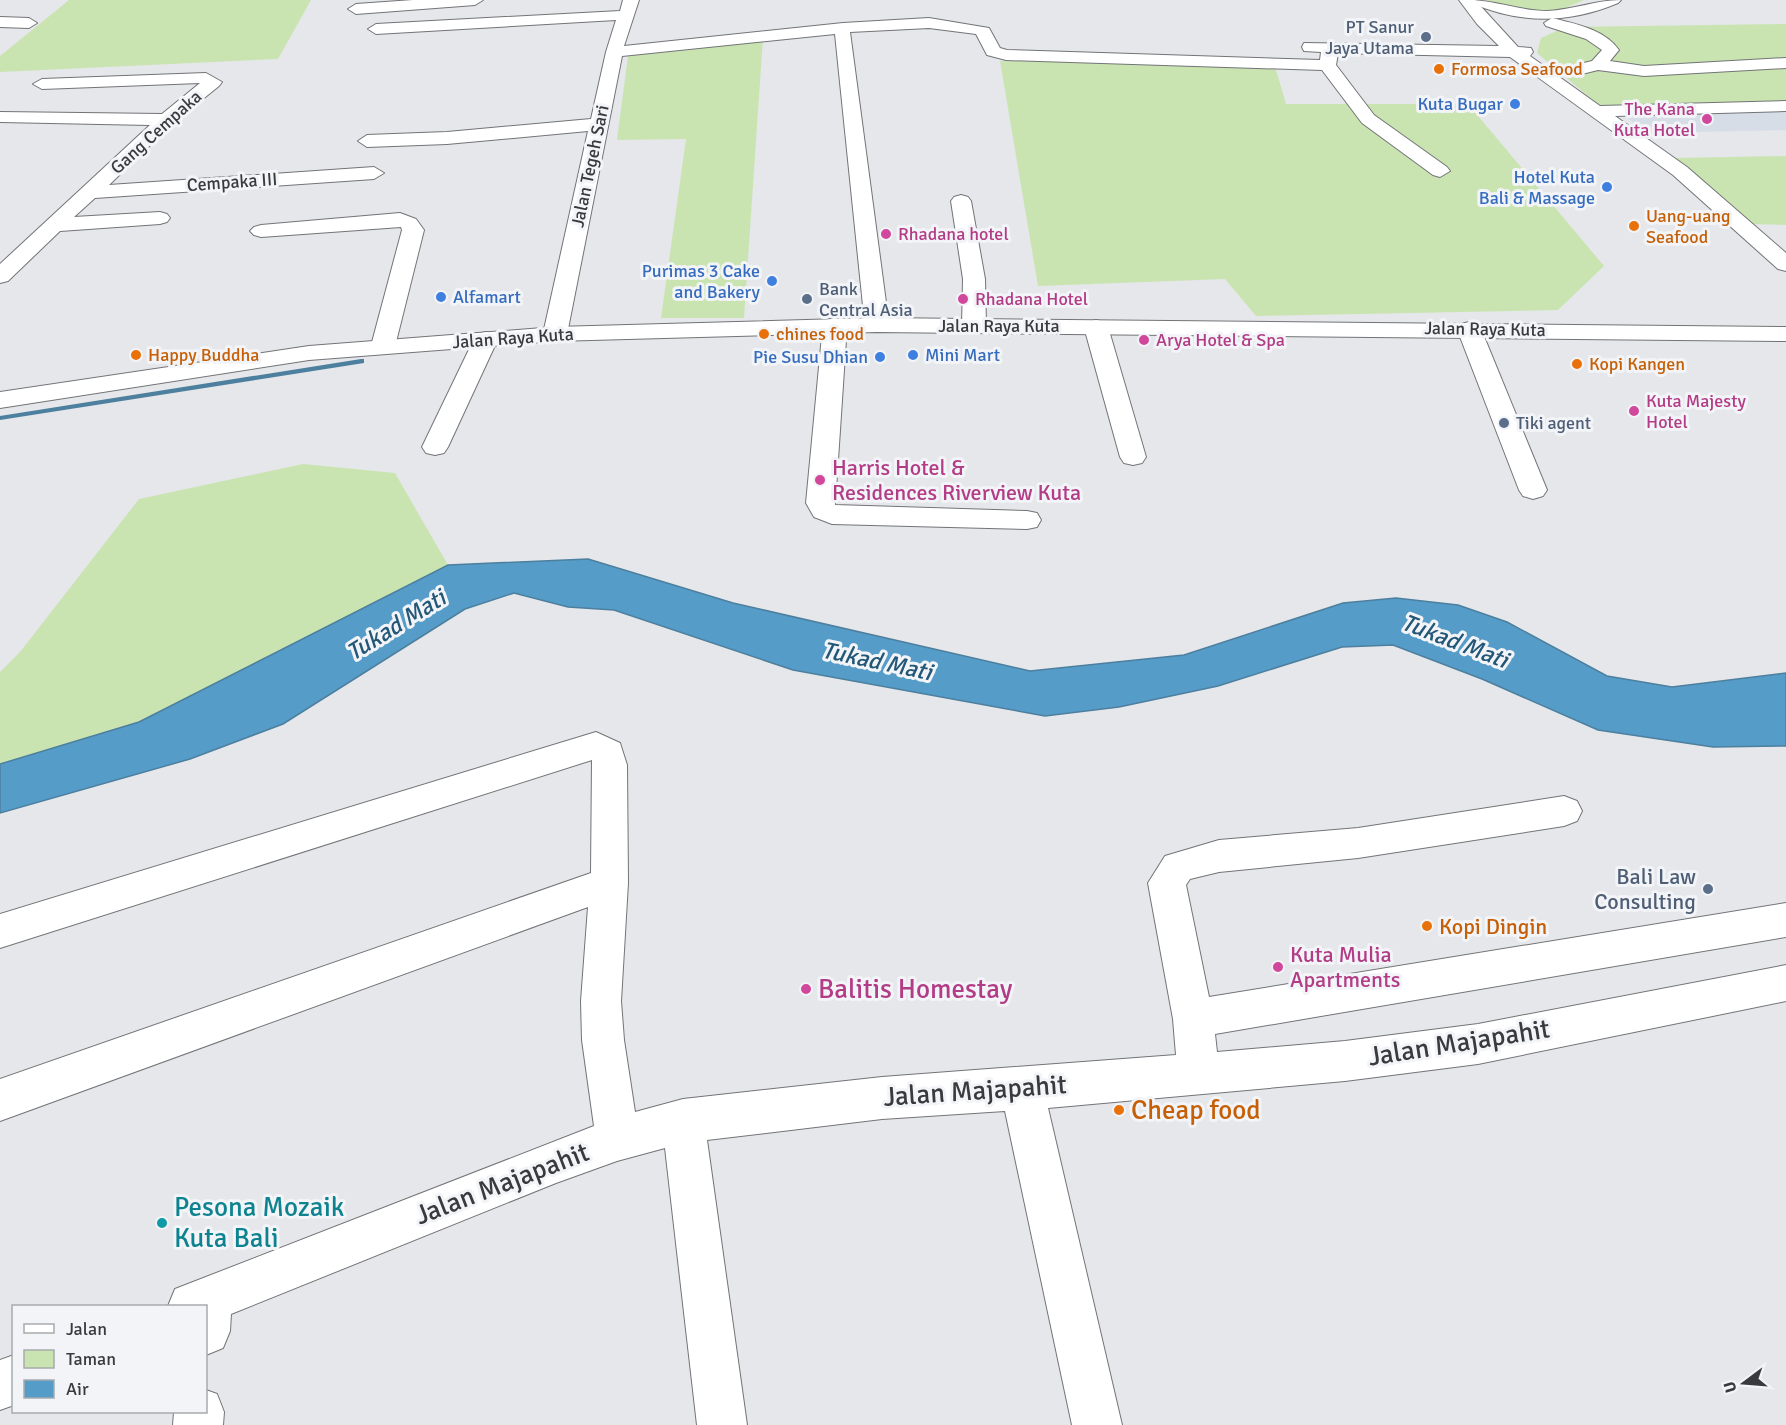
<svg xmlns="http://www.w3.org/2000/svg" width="1786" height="1425" font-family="Signika,sans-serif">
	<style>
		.built { fill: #d7dde7 }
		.green { fill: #cae4b1 }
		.water { fill: #559cc8; stroke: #4d7f9e; stroke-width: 1.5 }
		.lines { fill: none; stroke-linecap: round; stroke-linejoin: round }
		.stream { fill: #4d7f9e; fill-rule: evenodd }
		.minor-casing { stroke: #727477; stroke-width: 2 }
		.major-casing { stroke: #727477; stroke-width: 2 }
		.highway-casing { stroke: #727477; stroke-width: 2 }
		.minor { fill: #fff; fill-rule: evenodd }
		.major { fill: #fff; fill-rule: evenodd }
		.highway { fill: #fff; fill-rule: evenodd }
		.service-dot { fill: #5c6f8a; stroke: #f2f4f8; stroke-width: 2 }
		.food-dot { fill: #e8710a; stroke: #f2f4f8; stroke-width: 2 }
		.shop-dot { fill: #3f7fe0; stroke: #f2f4f8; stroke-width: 2 }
		.hotel-dot { fill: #d1479c; stroke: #f2f4f8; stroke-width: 2 }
		.culture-dot { fill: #0f9aa8; stroke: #f2f4f8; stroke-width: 2 }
		.labels { text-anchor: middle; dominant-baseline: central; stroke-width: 6; stroke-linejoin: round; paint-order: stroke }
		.far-service-label { font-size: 18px; fill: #4e5e75; stroke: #f2f4f8; text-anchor: start }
		.far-food-label { font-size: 18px; fill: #c56008; stroke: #f2f4f8; text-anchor: start }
		.far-shop-label { font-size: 18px; fill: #366cbe; stroke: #f2f4f8; text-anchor: end }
		.far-hotel-label { font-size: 18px; fill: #b23c85; stroke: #f2f4f8; text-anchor: start }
		.far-street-label { font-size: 18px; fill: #393a3c; stroke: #f2f4f8 }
		.hotel-label { font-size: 22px; fill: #b23c85; stroke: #f2f4f8; text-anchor: start }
		.service-label { font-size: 22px; fill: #4e5e75; stroke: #f2f4f8; text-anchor: end }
		.food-label { font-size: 22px; fill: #c56008; stroke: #f2f4f8; text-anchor: start }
		.water-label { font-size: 24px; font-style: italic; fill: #225777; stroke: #f2f4f8 }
		.near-hotel-label { font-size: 27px; fill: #b23c85; stroke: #f2f4f8; text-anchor: start }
		.near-street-label { font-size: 27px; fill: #393a3c; stroke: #f2f4f8 }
		.near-food-label { font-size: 27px; fill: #c56008; stroke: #f2f4f8; text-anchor: start }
		.near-culture-label { font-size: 27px; fill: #0d838f; stroke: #f2f4f8; text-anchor: start }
	</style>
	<rect width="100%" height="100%" fill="#e5e7ea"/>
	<path class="built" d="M1786 104V130L1645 133 1616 108Z"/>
	<g class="green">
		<path d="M69 0H311L278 59 0 72V56Z"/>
		<path d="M1484 0H1584L1551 14Z"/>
		<path d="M1786 24V104L1602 108 1537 53 1541 38 1565 27Z"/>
		<path d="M763 38 744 318H661L686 139 617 140 628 56Z"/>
		<path d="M1000 61 1274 63 1286 104H1468L1604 266 1558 310 1256 316 1225 279 1038 286Z"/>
		<path d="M1786 156V225L1748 224 1674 158Z"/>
		<path d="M303 464 395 473 448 565 139 722 0 764V672L20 652 139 499Z"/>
	</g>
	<path class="water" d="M588 559 733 603 1030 671 1184 655 1343 603 1396 598 1458 605 1507 622 1607 676 1672 687 1786 673V746L1713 747 1598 730 1482 679 1393 645 1342 647 1218 686 1119 707 1045 716 793 670 614 610 568 607 514 593 465 609 283 724 190 759 0 813V764L139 722 448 565Z"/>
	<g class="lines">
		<path class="stream" d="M361 359H364V363L0 420V416Z"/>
		<g class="minor-casing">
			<g id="minor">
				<path d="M413 0H483L475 5 356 14 348 9 356 4Z"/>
				<path d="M623 0H639L624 46 843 23 929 18 989 28 1000 48 1007 50 1320 60 1321 52 1304 51 1302 47 1304 43 1499 46 1477 24 1459 0H1475L1518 47 1531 48 1533 52 1530 56 1600 106 1786 101V111L1615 116 1687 167 1786 253V271L1778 269 1673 175 1510 57 1338 53 1336 65 1374 115 1447 167 1450 171 1440 177 1433 175 1362 123 1322 70 1006 60 987 55 976 34 929 28 850 32 889 325 885 330H869L865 325 835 34 622 56 567 334 563 339H547L543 334 588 131 447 144 367 147 358 141 367 135 447 132 591 119 606 52 616 20 376 34 368 29 376 24 620 11Z"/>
				<path d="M0 17 29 18 37 23 29 28 0 27Z"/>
				<path d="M1552 18C1576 24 1604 29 1619 50L1610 61 1644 66 1786 58V68L1644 76 1598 70 1582 74 1576 73 1573 69 1576 65 1592 61 1602 50 1586 39 1546 26 1544 23Z"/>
				<path d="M206 73 222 82 219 86 172 124 109 185 374 167 384 173 374 179 95 198 74 217 160 212 167 214 170 218 167 222 160 224 60 231 8 281 0 283V264L150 125 0 122V112L162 114 200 83 42 89 33 84 42 79Z"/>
				<path d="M961 195 968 197 971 201 985 279 986 326 982 331H966L962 326 963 279 951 201 954 197Z"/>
				<path d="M400 213 416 219 424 230 395 346 391 351 383 353 375 351 371 346 402 230 401 227 261 237 254 235 250 231 254 227 261 225Z"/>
				<path d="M835 318 843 320 847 325 835 505 1027 511 1037 513 1041 520 1037 527 1027 529 832 524 814 517 806 503 823 325 827 320Z"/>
				<path d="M1096 320 1104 322 1108 327 1146 457 1142 463 1133 465 1124 463 1120 457 1084 327 1088 322Z"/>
				<path d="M1469 322 1477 324 1481 329 1547 490 1543 496 1533 499 1523 496 1519 490 1457 329 1461 324Z"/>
				<path d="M486 332 494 334 498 339 448 447 444 453 435 455 426 453 422 447 474 339 478 334Z"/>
				<path d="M596 732 620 743 627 765 628 883 621 1001 624 1040 635 1112 683 1099 882 1077 1176 1055 1173 1019 1148 883 1165 856 1219 840 1358 828 1564 796 1577 801 1582 811 1577 821 1564 826 1358 858 1219 872 1190 879 1186 885 1209 997 1786 903V937L1215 1034 1217 1052 1345 1041 1478 1024 1786 965V1001L1478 1064 1345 1081 1048 1108 1122 1425H1072L1005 1111 882 1119 707 1140 747 1425H697L665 1148 617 1161 556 1183 231 1314 230 1331 223 1348 206 1355V1306H168L175 1289 594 1126 582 1040 581 1001 588 907 0 1121V1079L591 873 592 760 0 948V914Z"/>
				<path d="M14 1355V1405L0 1410V1360Z"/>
				<path d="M206 1390 217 1394 224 1412 223 1425H173L174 1412H206Z"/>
			</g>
		</g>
		<g class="major-casing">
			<path id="major" d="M877 318 1786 327V341L877 332 555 341 309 360 0 408V392L309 346 555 327Z"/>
		</g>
		<g class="highway-casing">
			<path id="highway" d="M1468 0C1495 0 1520 11 1547 11 1573 10 1595 0 1621 0L1618 3C1568 24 1521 24 1471 3Z"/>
		</g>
		<use href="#minor" class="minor"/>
		<use href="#major" class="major"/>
		<use href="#highway" class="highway"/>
	</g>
	<g class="service-dot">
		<circle cx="1426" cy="37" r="6"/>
		<circle cx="807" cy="299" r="6"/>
		<circle cx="1504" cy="423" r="6"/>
		<circle cx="1708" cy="889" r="6"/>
	</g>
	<g class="food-dot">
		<circle cx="1439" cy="69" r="6"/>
		<circle cx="1634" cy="226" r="6"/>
		<circle cx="764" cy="334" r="6"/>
		<circle cx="136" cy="355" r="6"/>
		<circle cx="1577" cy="364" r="6"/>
		<circle cx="1427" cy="926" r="6"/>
		<circle cx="1119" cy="1110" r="6"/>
	</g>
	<g class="shop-dot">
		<circle cx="1515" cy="104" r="6"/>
		<circle cx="1607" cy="187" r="6"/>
		<circle cx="772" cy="281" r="6"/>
		<circle cx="441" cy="297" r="6"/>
		<circle cx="913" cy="355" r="6"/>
		<circle cx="880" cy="357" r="6"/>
	</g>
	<g class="hotel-dot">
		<circle cx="1707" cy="119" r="6"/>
		<circle cx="886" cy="234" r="6"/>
		<circle cx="963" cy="299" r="6"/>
		<circle cx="1144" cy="340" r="6"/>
		<circle cx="1634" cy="411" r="6"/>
		<circle cx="820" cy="480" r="6"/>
		<circle cx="1278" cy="967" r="6"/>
		<circle cx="806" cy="989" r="6"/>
	</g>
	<circle class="culture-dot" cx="162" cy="1223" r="6"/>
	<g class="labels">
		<g class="far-service-label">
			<text x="1414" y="27" text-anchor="end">PT Sanur<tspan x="1414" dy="21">Jaya Utama</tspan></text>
			<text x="819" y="289">Bank<tspan x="819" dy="21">Central Asia</tspan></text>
			<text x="1516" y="423">Tiki agent</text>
		</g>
		<g class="far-food-label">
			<text x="1451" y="69">Formosa Seafood</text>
			<text x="1646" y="216">Uang-uang<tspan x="1646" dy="21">Seafood</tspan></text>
			<text x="776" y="334">chines food</text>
			<text x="148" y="355">Happy Buddha</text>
			<text x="1589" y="364">Kopi Kangen</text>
		</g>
		<g class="far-shop-label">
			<text x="1503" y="104">Kuta Bugar</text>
			<text x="1595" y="177">Hotel Kuta<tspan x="1595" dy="21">Bali &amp; Massage</tspan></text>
			<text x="760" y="271">Purimas 3 Cake<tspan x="760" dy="21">and Bakery</tspan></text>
			<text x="453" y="297" text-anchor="start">Alfamart</text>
			<text x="925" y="355" text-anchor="start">Mini Mart</text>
			<text x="868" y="357">Pie Susu Dhian</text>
		</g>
		<g class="far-hotel-label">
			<text x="1695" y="109" text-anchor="end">The Kana<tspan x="1695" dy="21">Kuta Hotel</tspan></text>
			<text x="898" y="234">Rhadana hotel</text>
			<text x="975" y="299">Rhadana Hotel</text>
			<text x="1156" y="340">Arya Hotel &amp; Spa</text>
			<text x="1646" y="401">Kuta Majesty<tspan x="1646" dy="21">Hotel</tspan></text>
		</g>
		<g class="far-street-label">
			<text transform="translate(156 132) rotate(-42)">Gang Cempaka</text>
			<text transform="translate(590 166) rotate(-78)">Jalan Tegeh Sari</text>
			<text transform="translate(232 182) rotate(-4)">Cempaka III</text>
			<text x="999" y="326">Jalan Raya Kuta</text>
			<text transform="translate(1485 329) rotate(1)">Jalan Raya Kuta</text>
			<text transform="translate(513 338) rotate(-4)">Jalan Raya Kuta</text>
		</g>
		<g class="hotel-label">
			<text x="832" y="467">Harris Hotel &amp;<tspan x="832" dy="25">Residences Riverview Kuta</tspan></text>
			<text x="1290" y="954">Kuta Mulia<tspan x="1290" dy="25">Apartments</tspan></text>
		</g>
		<g class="service-label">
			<text x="1696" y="876">Bali Law<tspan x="1696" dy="25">Consulting</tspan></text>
		</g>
		<g class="food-label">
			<text x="1439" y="926">Kopi Dingin</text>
		</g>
		<g class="water-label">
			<text transform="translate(396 625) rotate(-32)">Tukad Mati</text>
			<text transform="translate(1455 641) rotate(21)">Tukad Mati</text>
			<text transform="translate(877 661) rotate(12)">Tukad Mati</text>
		</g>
		<g class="near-hotel-label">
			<text x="818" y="989">Balitis Homestay</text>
		</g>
		<g class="near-street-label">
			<text transform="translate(1459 1043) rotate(-9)">Jalan Majapahit</text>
			<text transform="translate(975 1091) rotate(-4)">Jalan Majapahit</text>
			<text transform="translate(502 1184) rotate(-21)">Jalan Majapahit</text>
		</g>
		<g class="near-food-label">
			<text x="1131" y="1110">Cheap food</text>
		</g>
		<g class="near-culture-label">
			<text x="174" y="1207">Pesona Mozaik<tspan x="174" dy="31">Kuta Bali</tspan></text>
		</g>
	</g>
	<rect x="12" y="1305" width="195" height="108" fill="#f2f4f8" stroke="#a8aaad" stroke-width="1.5"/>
	<rect x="24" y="1324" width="30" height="9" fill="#ffffff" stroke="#a8aaad" stroke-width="1.5"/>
	<text x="66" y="1335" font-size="18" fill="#393a3c">Jalan</text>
	<rect x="24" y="1350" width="30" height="18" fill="#cae4b1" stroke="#a8aaad" stroke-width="1.5"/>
	<text x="66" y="1365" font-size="18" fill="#393a3c">Taman</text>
	<rect x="24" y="1380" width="30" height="18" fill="#559cc8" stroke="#a8aaad" stroke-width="1.5"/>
	<text x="66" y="1395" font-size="18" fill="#393a3c">Air</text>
	<g transform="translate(1744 1383) rotate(254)" stroke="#f2f4f8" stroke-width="4.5" paint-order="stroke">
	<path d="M0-4.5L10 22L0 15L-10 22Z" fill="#393a3c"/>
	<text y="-9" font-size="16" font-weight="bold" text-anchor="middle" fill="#393a3c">U</text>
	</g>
</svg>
